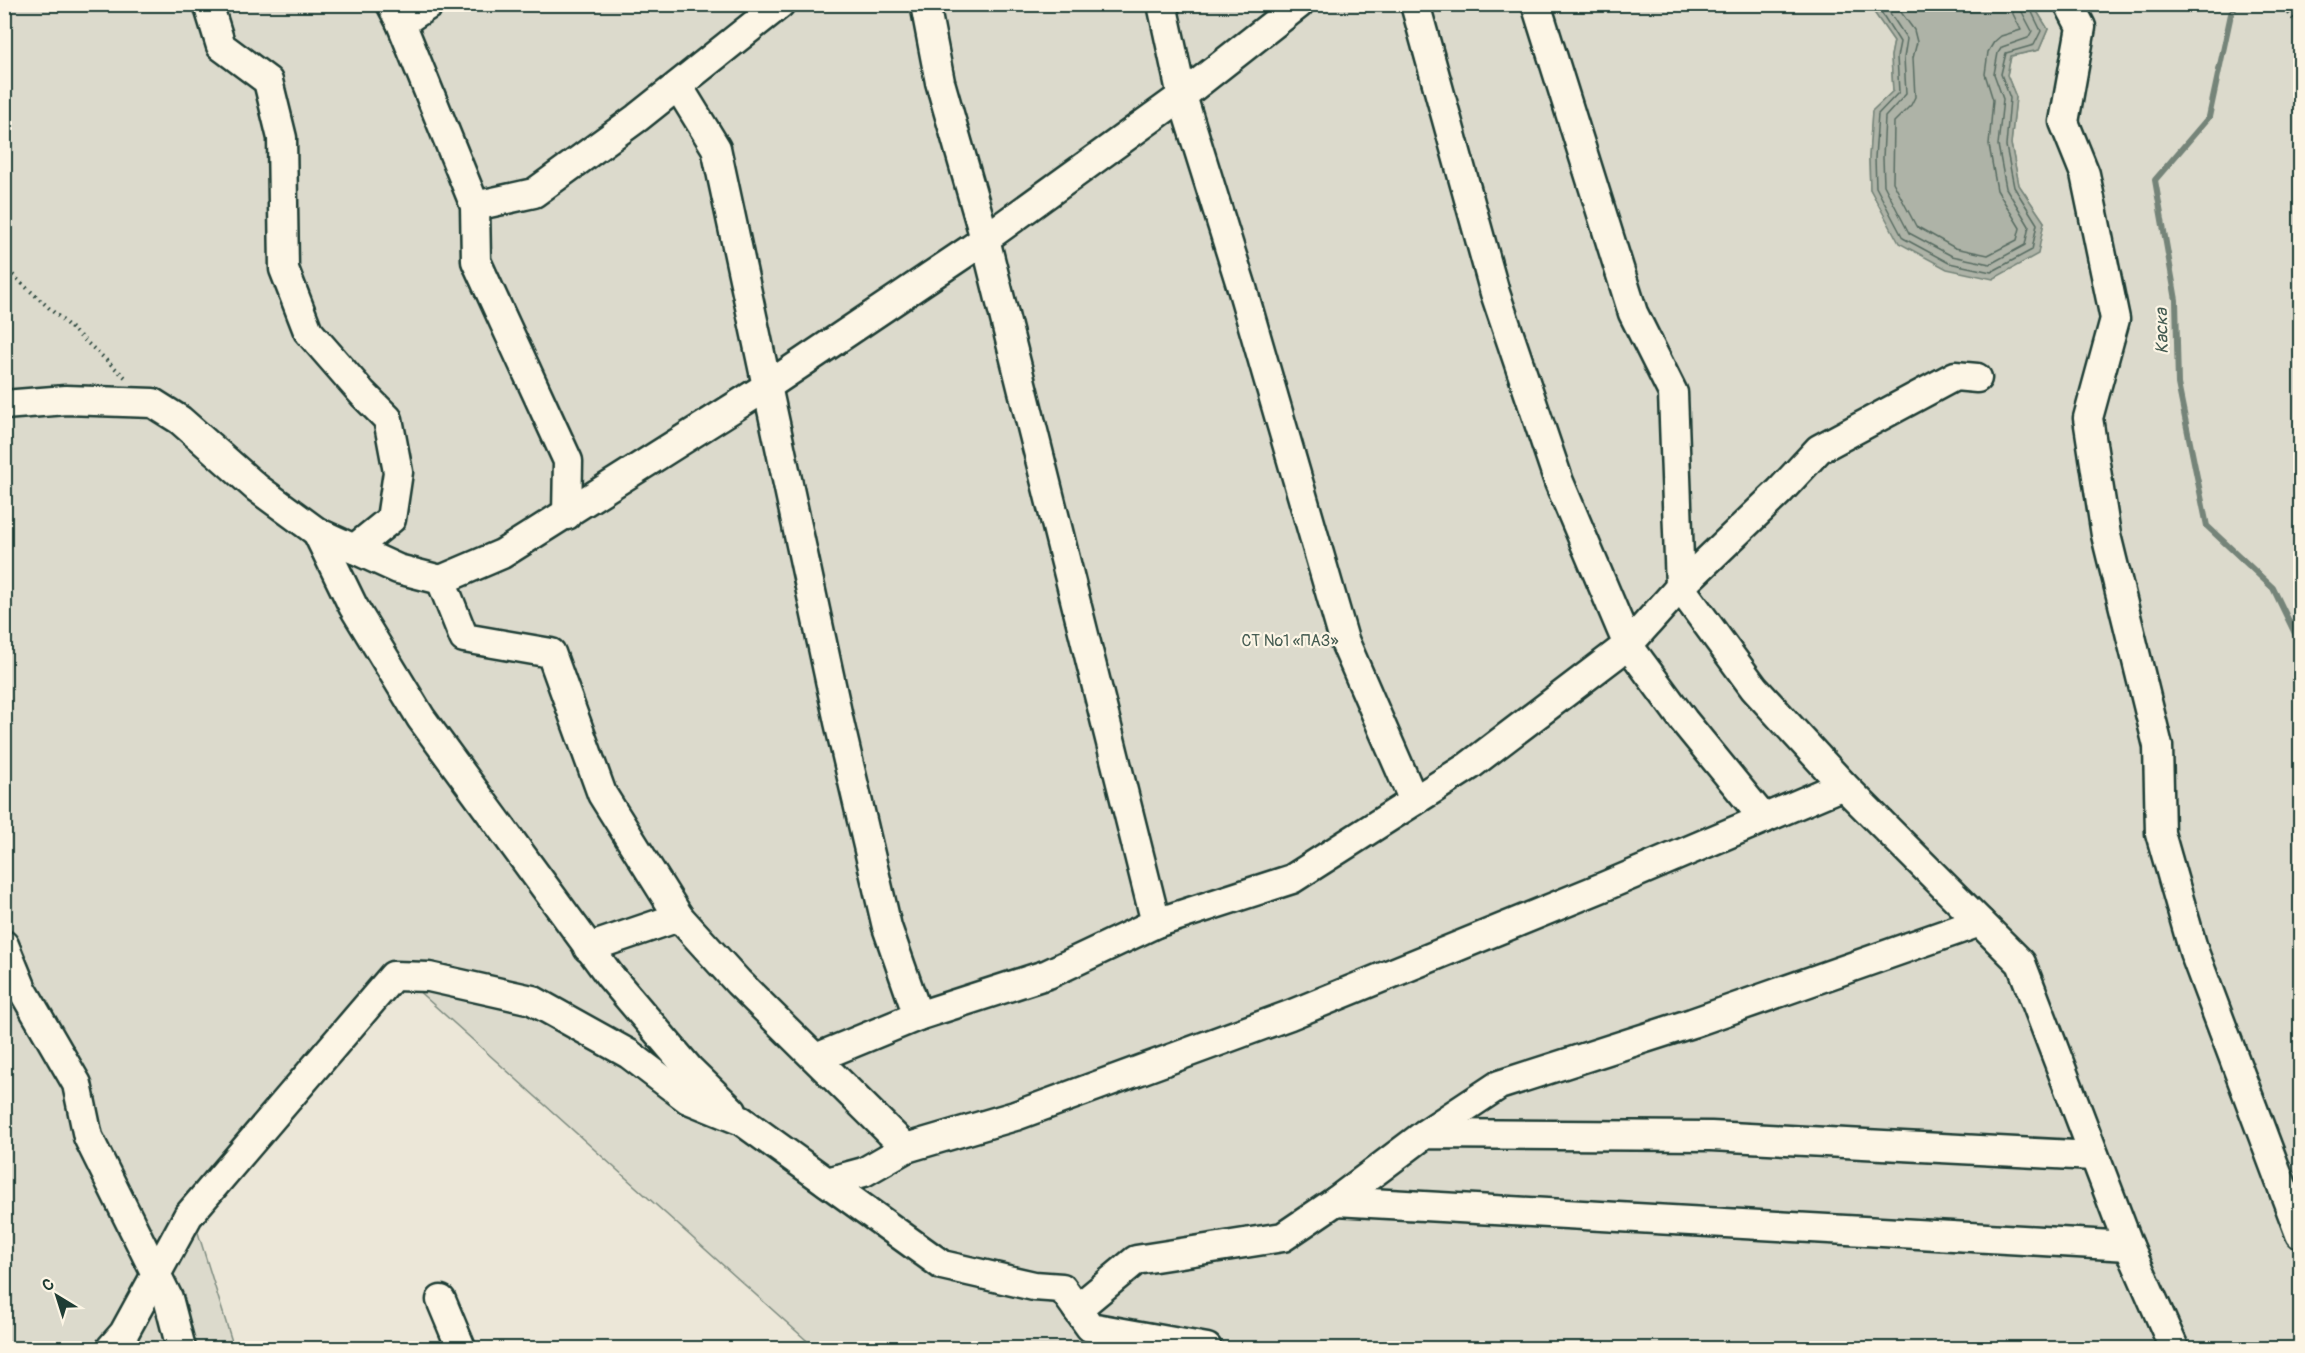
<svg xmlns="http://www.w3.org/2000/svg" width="2305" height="1353" font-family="Pangolin,sans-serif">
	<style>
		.built { fill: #ece7d8 }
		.green { fill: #dcdacc; stroke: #7e8c80; stroke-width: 1.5 }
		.water { fill: #aeb3a7; stroke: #758479; stroke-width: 1.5 }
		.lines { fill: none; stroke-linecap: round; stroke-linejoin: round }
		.shore { stroke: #586c62; stroke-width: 1.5 }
		.stream { stroke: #758479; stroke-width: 6 }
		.minor-casing { stroke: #1f3d34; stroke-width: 33 }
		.path { stroke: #1f3d34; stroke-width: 4; stroke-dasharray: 1.5 4.5; stroke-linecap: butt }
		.minor { stroke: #fcf5e5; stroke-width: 28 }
		.labels { text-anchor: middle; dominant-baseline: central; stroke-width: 4.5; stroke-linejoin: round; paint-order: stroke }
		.park-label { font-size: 16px; fill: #455c52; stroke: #fcf5e5 }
		.water-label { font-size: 18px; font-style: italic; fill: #435a51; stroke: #fcf5e5 }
	</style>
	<rect width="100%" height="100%" fill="#fcf5e5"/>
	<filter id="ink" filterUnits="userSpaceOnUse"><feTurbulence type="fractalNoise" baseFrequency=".0167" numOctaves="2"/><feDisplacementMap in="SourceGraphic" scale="12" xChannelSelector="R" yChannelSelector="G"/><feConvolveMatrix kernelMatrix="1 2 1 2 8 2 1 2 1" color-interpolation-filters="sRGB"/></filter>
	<g filter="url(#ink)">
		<path class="built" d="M395 988H415L815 1348H234L195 1223Z"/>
		<path class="green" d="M5 5H1869L1894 41 1891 56 1893 91 1872 111 1869 158 1870 189 1885 214 2044 222 2019 185 2011 144 2016 97 2007 75 2011 56 2039 50 2048 29 2033 5H2300V1348H815L415 988H395L195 1223 234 1348H5Z"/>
		<path class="water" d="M1869 5H2033L2048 29 2039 50 2011 56 2007 75 2016 97 2011 144 2019 185 2044 222 2038 254 1993 279 1947 269 1899 243 1870 189 1869 158 1872 111 1893 91 1891 56 1894 41Z"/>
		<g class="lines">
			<g class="shore">
				<path d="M1876 4 1900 42 1897 57 1899 92 1878 114 1875 158 1876 187 1903 238 1949 263 1991 272 2032 250 2037 224 2014 187 2006 146 2010 98 2001 74 2006 53 2034 45 2041 31 2028 4"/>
				<path d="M1884 4 1907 39 1904 58 1906 94 1885 117 1883 158 1884 185 1909 233 1952 256 1990 264 2025 245 2029 226 2006 188 1998 145 2003 99 1994 74 1998 53 2002 47 2028 38 2032 31 2022 12 2020 4"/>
				<path d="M1895 4 1914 30 1917 42 1913 58 1915 97 1911 105 1894 122 1893 182 1916 226 1955 248 1988 255 2017 240 2020 228 1997 190 1989 145 1993 100 1985 74 1988 52 1994 42 2001 36 2021 30 2013 14 2011 4"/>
			</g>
			<path class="stream" d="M2236 4 2231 14 2209 117 2155 180 2176 300 2178 384 2207 526 2273 588 2300 644"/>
			<g class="minor-casing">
				<g id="minor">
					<path d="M208 4 221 46 268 81 282 138 284 269 308 331 363 394 388 419 398 472 391 519 354 549"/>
					<path d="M391 4 401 23 475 206 476 261 568 461 567 515"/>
					<path d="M925 4 940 82 985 239 1156 923"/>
					<path d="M1162 4 1182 96 1242 288 1344 640 1414 801"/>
					<path d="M1415 4 1495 293 1559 482 1628 645 1684 721 1764 819"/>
					<path d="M1536 4 1633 313 1673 393 1680 587 1754 688 1843 785 2021 963 2129 1246 2174 1348"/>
					<path d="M2069 4 2081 27 2064 122 2085 174 2115 319 2088 418 2106 535 2158 746 2160 833 2194 952 2300 1234"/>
					<path d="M401 23 430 4"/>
					<path d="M678 86 716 148 839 722 887 927 918 1016"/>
					<path d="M475 206 534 193 637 118 780 4"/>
					<path d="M4 405 66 400 153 403 180 420 257 488 317 532 398 569 441 580 502 554 766 387 971 249 1182 96 1299 4"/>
					<path d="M317 532 353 606 421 718 610 976 689 1069 732 1111"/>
					<path d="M441 580 464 638 551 653 602 794 679 917 738 982 906 1148"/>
					<path d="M4 945 22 989 77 1084 88 1137 168 1298 181 1348"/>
					<path d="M588 948 679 917"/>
					<path d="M816 1058 918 1016 1048 974 1156 923 1292 879 1469 766 1628 645 1680 587 1780 491 1819 449 1955 376 1977 378"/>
					<path d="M1425 1134 1499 1085 1692 1023 1980 922"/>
					<path d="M827 1182 864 1172 906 1148 1015 1116 1290 1015 1603 887 1843 785"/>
					<path d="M1336 1201 2129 1246"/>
					<path d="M441 1300 461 1348"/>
					<path d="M1077 1309 1136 1260 1283 1237 1336 1201 1425 1134 1711 1136 2094 1156"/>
					<path d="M111 1348 124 1333 188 1216 393 976 429 977 532 1000 629 1054 688 1099 742 1121 942 1265 1034 1286 1062 1288 1090 1327 1207 1348"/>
				</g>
			</g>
			<g class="path">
				<path d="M2281 4 2300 27"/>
				<path d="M4 267 126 378"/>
			</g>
			<use href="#minor" class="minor"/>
		</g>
	</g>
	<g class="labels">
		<g class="park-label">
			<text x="1290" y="641">СТ №1 «ПАЗ»</text>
		</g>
		<g class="water-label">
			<text transform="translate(2162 331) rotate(-91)">Каска</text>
		</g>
	</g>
	<rect width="2305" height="1353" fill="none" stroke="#fcf5e5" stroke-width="24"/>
	<rect x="12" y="12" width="2281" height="1329" fill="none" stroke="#1f3d34" stroke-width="2" filter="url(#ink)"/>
	<g transform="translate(57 1296) rotate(322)" stroke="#fcf5e5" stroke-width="4.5" paint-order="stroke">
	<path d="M0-4.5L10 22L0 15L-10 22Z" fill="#1f3d34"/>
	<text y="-9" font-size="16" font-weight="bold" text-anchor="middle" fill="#1f3d34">С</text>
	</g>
</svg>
